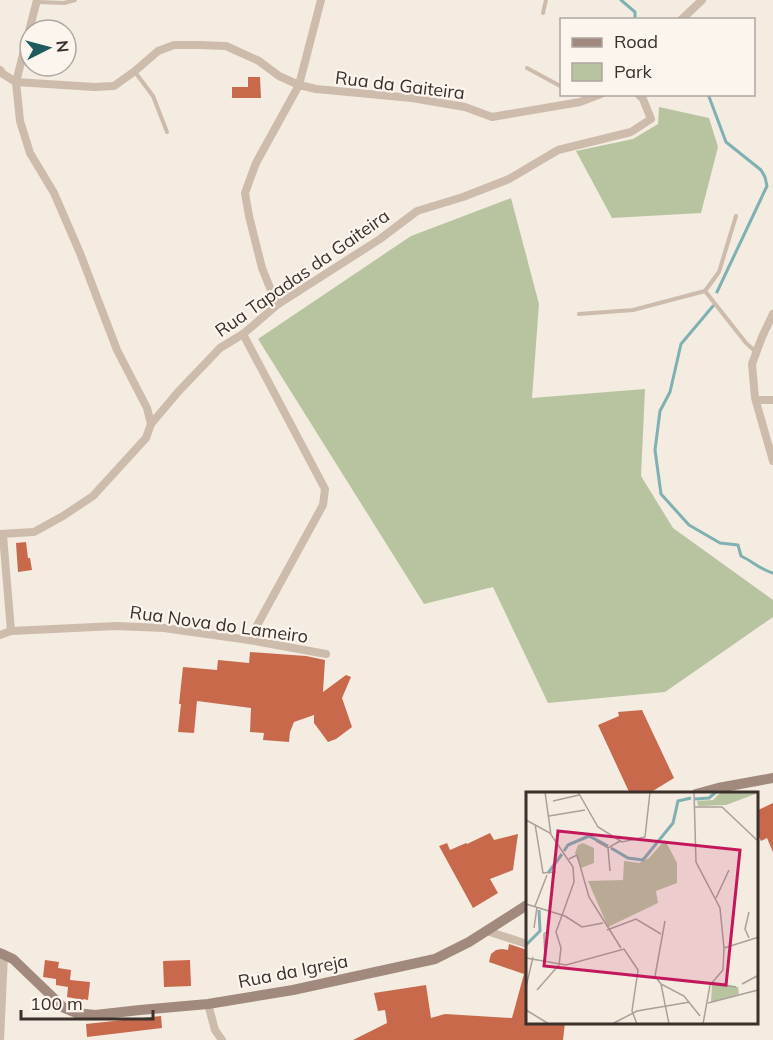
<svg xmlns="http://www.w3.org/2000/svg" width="773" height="1040" font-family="Mulish,sans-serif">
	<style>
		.green { fill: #b8c4a0 }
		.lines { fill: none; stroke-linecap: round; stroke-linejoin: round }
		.stream { stroke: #7fb0b2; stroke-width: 3 }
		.building { fill: #c8694b }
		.lane { stroke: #cdbbac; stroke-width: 4 }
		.street { stroke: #cdbbac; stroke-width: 8 }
		.secondary { stroke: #a18a7d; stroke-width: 10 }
		.labels { text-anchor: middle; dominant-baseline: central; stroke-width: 4.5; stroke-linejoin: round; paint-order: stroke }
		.street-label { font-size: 18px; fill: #3b302b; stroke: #fbf5ee }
		.inset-river { fill: none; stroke: #7fb0b2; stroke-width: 3 }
		.inset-road { fill: none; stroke: #aaa098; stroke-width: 1.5 }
		.view { fill: #c2185b; fill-opacity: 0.15; stroke: #c2185b; stroke-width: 3 }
		.inset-edge { fill: none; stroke: #3b302b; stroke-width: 3 }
	</style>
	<rect width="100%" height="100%" fill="#f4ebe1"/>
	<g class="green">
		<path d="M659 107 709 118 718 147 701 213 612 218 576 151 633 139 658 124Z"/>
		<path d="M511 198 539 304 532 398 645 389 641 476 673 528 773 600V617L665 692 548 703 493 587 424 604 258 339 411 236Z"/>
	</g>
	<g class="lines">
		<g class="stream">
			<path d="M621 0 635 12V20"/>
			<path d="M708 94 726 142 761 170 765 177 767 186 717 292"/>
			<path d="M713 306 681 344 670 392 660 411 655 450 661 494 689 525 720 543 738 545 741 556C754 562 759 569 773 573"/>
		</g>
	</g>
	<g class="building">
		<path d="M248 77H260L261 98H232V87H248Z"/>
		<path d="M26 542 28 558H30L32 570 18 572 16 543Z"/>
		<path d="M250 652 306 656 325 660 323 692 346 675 351 677 342 698 352 727 336 739 328 742 314 723V715L294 722 290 732 289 742 263 740 264 733 250 732 251 708 197 701 194 733 178 732 181 704H179L183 667 217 670 218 660 249 663Z"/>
		<path d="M642 710 674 778 648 794H630L598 725 619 716 618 712Z"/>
		<path d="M773 803V852L767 838 761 841 756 831V811Z"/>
		<path d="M490 833 494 840 518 834 513 870 490 879 498 893 473 908 439 846 447 843 450 850 466 843 467 844Z"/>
		<path d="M509 944 527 950V1023H565L563 1040H353L387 1023 385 1010 378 1011 374 993 426 985 431 1018 445 1014 512 1018 524 974 489 962 491 954 496 950 502 949 508 950Z"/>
		<path d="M45 960 59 962 58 968 71 970 70 980 90 982 88 1000 83 999V1000L67 997 68 987 56 985V979L43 977Z"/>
		<path d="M190 960 191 986 164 987 163 961Z"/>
		<path d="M161 1016 162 1028 87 1037 86 1024Z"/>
	</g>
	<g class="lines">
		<g class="lane">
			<path d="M38 2 64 3 75 0"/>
			<path d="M543 13 546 0"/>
			<path d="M527 68 562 87"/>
			<path d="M135 72 153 96 167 132"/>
			<path d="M580 94 589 98"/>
			<path d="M736 216 719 272 705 291 746 343 756 352"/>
			<path d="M579 314 633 310 705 291"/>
		</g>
		<g class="street">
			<path d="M681 20 702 0"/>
			<path d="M0 70 3 74 16 82 94 87 114 86 135 71 158 51 174 45H199L226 46 259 61 279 76 299 85 316 89 412 98 465 107 492 117 580 102 601 94"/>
			<path d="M277 305 262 268 249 216 245 193 256 163 299 85 321 0"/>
			<path d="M773 314 762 337 752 364 755 398 773 461"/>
			<path d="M243 334 325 489 323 505 249 640"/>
			<path d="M756 400H773"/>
			<path d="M151 424 178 392 220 348 243 334 277 305 380 239 417 211 463 197 509 179 558 150 631 132 651 119 643 99 638 94"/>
			<path d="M0 534 34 532 63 516 93 496 146 438 151 424 147 408 117 350 80 253 54 193 30 153 20 121 16 82 37 0"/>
			<path d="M3 535 11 631"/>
			<path d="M0 635 11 631 116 626 164 628 249 640 326 654"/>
			<path d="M487 931 527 944"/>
			<path d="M208 1004 215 1030 222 1040"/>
			<path d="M0 1040 4 954"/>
		</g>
		<g class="secondary">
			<path d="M696 794 718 788 773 778"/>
			<path d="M0 953 13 959 64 1008 76 1013 95 1015 140 1010 208 1004 293 990 435 959 469 942 527 905"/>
		</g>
	</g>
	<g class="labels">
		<g class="street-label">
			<text transform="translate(400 85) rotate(7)">Rua da Gaiteira</text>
			<text transform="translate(302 273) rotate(-35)">Rua Tapadas da Gaiteira</text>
			<text transform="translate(219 624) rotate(8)">Rua Nova do Lameiro</text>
			<text transform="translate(293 971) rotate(-11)">Rua da Igreja</text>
		</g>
	</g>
	<g transform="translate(526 792)">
		<rect width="232" height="232" fill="#f4ebe1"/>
		<path d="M195 0H232V1L200 13 172 14 171 9 187 8ZM139 48 151 71V91L130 99 132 111 82 135 62 89 97 88 98 69 113 71 123 66ZM57 51 68 56V71L55 76 49 61 52 53ZM186 192 212 195 213 202 185 210Z" fill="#b8c4a0"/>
		<path class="inset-river" d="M169 7 183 6 190 0M85 56 102 66 117 68 147 31 152 9 165 6M38 59 42 53 63 44 82 54M22 81 36 62M0 153 14 139 13 118"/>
		<path class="inset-road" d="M19 0 25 43M52 0 72 35 96 50 119 45 124 0M168 0 170 70 194 116 198 156 197 178 184 193 177 232M27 9 53 3M168 15H196L233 50M23 24 59 18M0 28 24 41 47 75 48 90 30 140 35 156 33 173 11 198M9 32 17 81 30 80M70 49 82 56 94 49M82 56 84 79M43 67 51 63 63 105 95 156M190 106 203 78M0 112 39 124 56 135 77 131M9 114 21 83M223 120 219 137 223 146M139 129 129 184 135 192 143 232M8 136 11 115M81 138 110 127 135 142M198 156 233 145M0 166 40 173 98 157 112 178 106 219 111 232M19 168 18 142 22 139M187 191 210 195M135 192 158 204 174 224M216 192 233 183M0 195 7 165M182 211 232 198M0 218 23 232M86 232 111 219 164 210"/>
		<path class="view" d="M32 39 214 58 200 193 18 174Z"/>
		<rect width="232" height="232" class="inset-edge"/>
	</g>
	<rect x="560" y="18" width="195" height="78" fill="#fbf5ee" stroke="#aea6a0" stroke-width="1.5"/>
	<rect x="572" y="38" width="30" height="9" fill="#a18a7d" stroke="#aea6a0" stroke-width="1.5"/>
	<text x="614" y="48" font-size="18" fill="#3b302b">Road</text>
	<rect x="572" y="63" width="30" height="18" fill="#b8c4a0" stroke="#aea6a0" stroke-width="1.5"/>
	<text x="614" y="78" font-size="18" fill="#3b302b">Park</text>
	<g transform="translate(48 48) rotate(84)"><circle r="28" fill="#fbf5ee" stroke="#aea6a0" stroke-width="1.5"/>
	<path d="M0-4.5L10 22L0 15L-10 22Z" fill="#1f5a5e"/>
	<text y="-9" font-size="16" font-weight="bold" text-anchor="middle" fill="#3b302b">N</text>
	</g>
	<path d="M21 1010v9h132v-9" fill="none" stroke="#3b302b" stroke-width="3"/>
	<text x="30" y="1010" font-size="18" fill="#3b302b" stroke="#fbf5ee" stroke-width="4.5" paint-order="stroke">100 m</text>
</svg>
